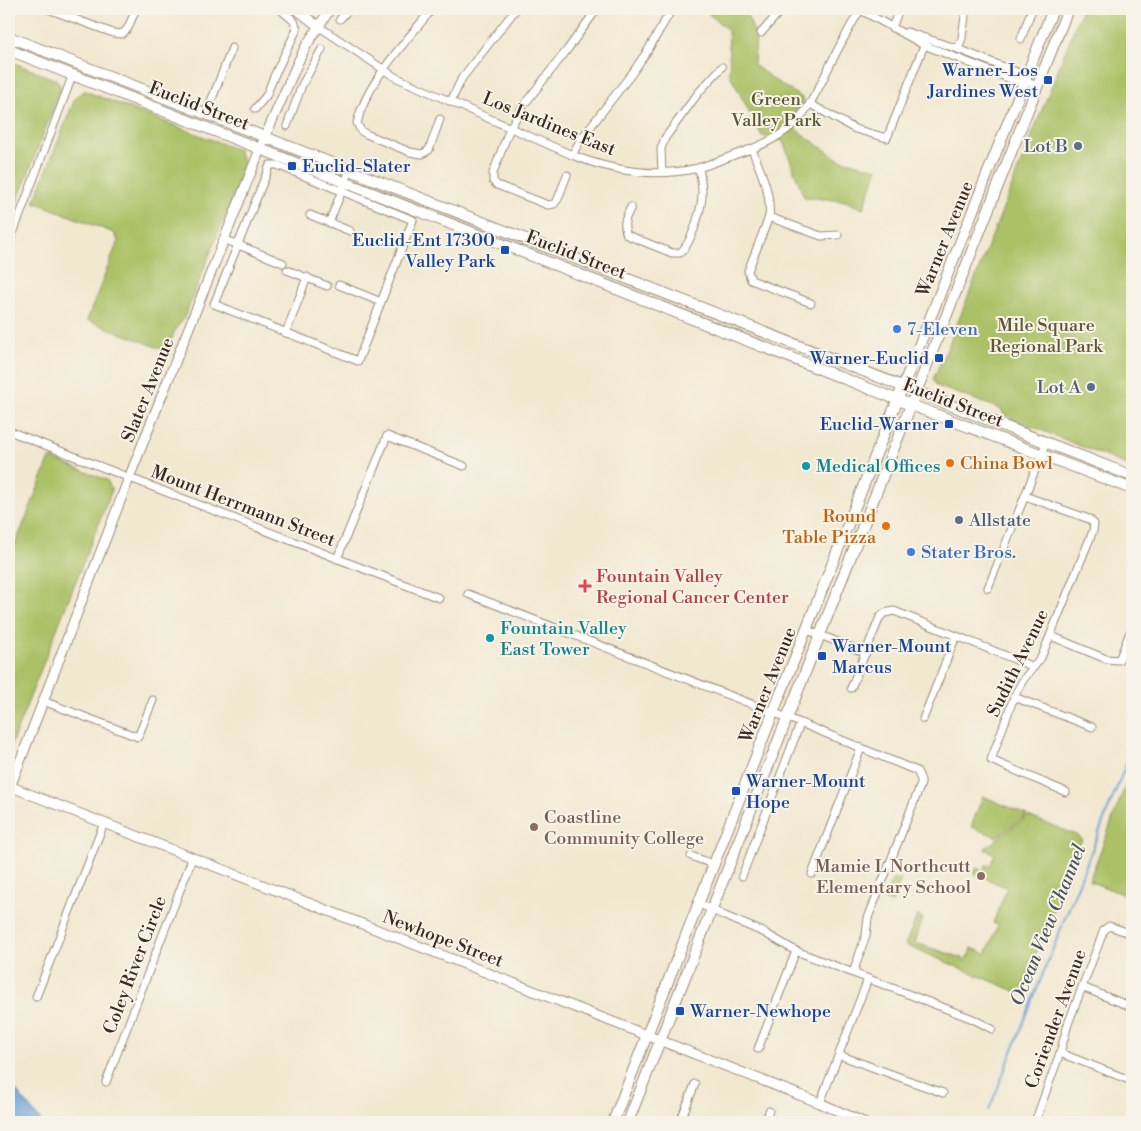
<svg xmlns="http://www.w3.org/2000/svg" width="1141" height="1131" font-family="'Libre Bodoni',serif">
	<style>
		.green { fill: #acc166; stroke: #747642 }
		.water { fill: #66a1d6; stroke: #50667a }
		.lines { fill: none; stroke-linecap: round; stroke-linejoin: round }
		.stream { stroke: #66a1d6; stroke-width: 2 }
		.street-casing { stroke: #968977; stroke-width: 9 }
		.secondary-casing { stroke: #968977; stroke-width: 11 }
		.primary-casing { stroke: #968977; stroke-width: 12 }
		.street { stroke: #fff; stroke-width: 7 }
		.secondary { stroke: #fff; stroke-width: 9 }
		.primary { stroke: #fff; stroke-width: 10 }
		.transit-dot { fill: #1a4fb4; stroke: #f7f3e8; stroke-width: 2 }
		.service-dot { fill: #5c6f8a; stroke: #f7f3e8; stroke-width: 2 }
		.shop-dot { fill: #3f7fe0; stroke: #f7f3e8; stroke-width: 2 }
		.food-dot { fill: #e8710a; stroke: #f7f3e8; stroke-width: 2 }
		.culture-dot { fill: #0f9aa8; stroke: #f7f3e8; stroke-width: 2 }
		.health-dot { fill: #e0444e; stroke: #f7f3e8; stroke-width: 2 }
		.education-dot { fill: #8d6e63; stroke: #f7f3e8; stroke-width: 2 }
		.labels { text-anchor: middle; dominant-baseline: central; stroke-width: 4; stroke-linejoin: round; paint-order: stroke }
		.transit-label { font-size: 18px; fill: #164399; stroke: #f7f3e8; text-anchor: end }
		.park-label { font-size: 18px; fill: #5d5734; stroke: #f7f3e8 }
		.street-label { font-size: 18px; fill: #3b2a1e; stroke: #f7f3e8 }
		.service-label { font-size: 18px; fill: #4e5e75; stroke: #f7f3e8; text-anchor: end }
		.shop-label { font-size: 18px; fill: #366cbe; stroke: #f7f3e8; text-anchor: start }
		.food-label { font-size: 18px; fill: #c56008; stroke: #f7f3e8; text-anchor: start }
		.culture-label { font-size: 18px; fill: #0d838f; stroke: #f7f3e8; text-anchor: start }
		.health-label { font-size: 18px; fill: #be3a42; stroke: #f7f3e8; text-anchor: start }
		.education-label { font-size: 18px; fill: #785e54; stroke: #f7f3e8; text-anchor: start }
		.water-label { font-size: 19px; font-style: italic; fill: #4a545e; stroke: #f7f3e8 }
	</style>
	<rect width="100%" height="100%" fill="#f7f3e8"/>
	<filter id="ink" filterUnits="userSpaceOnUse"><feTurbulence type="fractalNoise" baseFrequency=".02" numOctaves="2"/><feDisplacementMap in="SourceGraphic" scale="10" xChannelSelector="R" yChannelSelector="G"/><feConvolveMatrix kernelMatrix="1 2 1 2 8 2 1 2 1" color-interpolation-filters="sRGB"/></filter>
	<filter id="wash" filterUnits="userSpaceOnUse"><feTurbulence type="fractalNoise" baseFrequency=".0096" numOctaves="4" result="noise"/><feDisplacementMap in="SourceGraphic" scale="20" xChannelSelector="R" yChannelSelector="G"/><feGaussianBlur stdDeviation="1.12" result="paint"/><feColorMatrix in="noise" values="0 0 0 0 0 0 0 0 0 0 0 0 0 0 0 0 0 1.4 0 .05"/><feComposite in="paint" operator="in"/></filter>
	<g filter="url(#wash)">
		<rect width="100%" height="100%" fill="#f1e8d0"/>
		<g class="green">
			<path d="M711 9H744L756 36 754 65 774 80 804 99 795 129 838 159 878 169 863 209 845 201 804 197 783 141 762 136 730 75 728 30 709 14Z"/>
			<path d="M1082 9H1132V467L1004 415 1001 409 937 386 933 379 948 347Z"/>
			<path d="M9 61 57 80 61 88 9 223Z"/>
			<path d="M85 91 238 150 243 161 237 186 184 319H183L175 330 167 351 87 320 118 241 114 233 34 202 76 96Z"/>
			<path d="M50 458 107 480 112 490 9 750V544L15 545Z"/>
			<path d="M1126 784 1132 786V898L1089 881Z"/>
			<path d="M983 796 1027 815 997 837 971 827Z"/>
			<path d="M1028 816 1077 835 1082 839 1020 993 905 945 917 916 923 918 915 943 963 958V960L965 961 967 956H970L972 948 986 954 998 925 993 923 1007 888 974 873 976 868 983 871 986 865 990 866 995 854 984 849Z"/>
			<path d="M901 879 892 903 884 900 892 880Z"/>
		</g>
		<path class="water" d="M9 1082 42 1122H9Z"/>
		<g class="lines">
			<path class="stream" d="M989 1110 1132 749"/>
		</g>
	</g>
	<g filter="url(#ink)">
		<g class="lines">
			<g class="street-casing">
				<g id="street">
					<path d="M48 9 113 33 122 34 128 28 136 9"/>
					<path d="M432 9C406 42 367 81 357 123L361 131 366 134 410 152 422 154 429 150 440 119"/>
					<path d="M859 9 924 45 1016 81H1025L1037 86"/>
					<path d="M340 19 349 9"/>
					<path d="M318 26 395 77 572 155C612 171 655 178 698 168 711 164 724 159 737 154 762 146 784 136 801 116 814 100 822 81 831 63 840 45 850 27 860 10"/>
					<path d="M892 28 899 9"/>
					<path d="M907 32 958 49 1019 73 1025 81"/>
					<path d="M761 33 782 9"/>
					<path d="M1021 39 1032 9"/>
					<path d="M958 49 962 38 966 9"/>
					<path d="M451 101 462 78 516 9"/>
					<path d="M810 104 855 129 887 138 927 38"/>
					<path d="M255 109 266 96 275 74 297 29 294 21 280 9"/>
					<path d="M206 114 232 48"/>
					<path d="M287 126 302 85 322 49"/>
					<path d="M752 149C760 171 772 193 769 217L748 271 751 280 811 303"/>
					<path d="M572 155 581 139 633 72 648 50 672 9"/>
					<path d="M270 165H277L413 220 358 361 214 304Z"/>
					<path d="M662 172 661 149 665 138 699 92 722 67"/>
					<path d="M567 175 558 199 554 204 548 205 497 185 493 181V173L510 128 523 106 567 50 597 9"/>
					<path d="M631 207C626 217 622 224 627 235L672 253H680C692 243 703 206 702 191 702 183 700 175 699 168"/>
					<path d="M310 215 350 231"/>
					<path d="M769 217 821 236 838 235"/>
					<path d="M329 223 350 170"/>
					<path d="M226 240 283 263"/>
					<path d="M9 244 73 74"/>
					<path d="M287 270 327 286"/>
					<path d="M339 285 381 302"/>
					<path d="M286 333 307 277"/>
					<path d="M9 431 439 598"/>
					<path d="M1025 496 1089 519 1094 524 1093 531 1041 658 1023 680 1014 697 991 760 1066 792"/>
					<path d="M337 559 387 436 464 466"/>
					<path d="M988 588 1046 443"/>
					<path d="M468 594 798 722 917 771 921 780V784L868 918 866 935 853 973"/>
					<path d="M807 630 866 653"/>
					<path d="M1051 636 1106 659 1119 660 1132 627"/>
					<path d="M851 688 880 617 885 613 894 611 1034 667"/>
					<path d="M1014 697 1092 727"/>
					<path d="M43 701 138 737 153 700"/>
					<path d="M923 719 956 636"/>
					<path d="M691 856 715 865"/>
					<path d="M812 874 861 748"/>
					<path d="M742 876 800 724"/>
					<path d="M700 904 725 916 763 932 796 951 973 1019 992 1029"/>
					<path d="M1082 987 1132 1007"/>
					<path d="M36 997 104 823"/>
					<path d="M758 1049 796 951"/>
					<path d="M1060 1053 1132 1081"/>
					<path d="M839 1055 943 1093"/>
					<path d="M106 1082 192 859"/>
					<path d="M820 1103 868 979"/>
					<path d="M680 1122 695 1084"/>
					<path d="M765 1122 769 1111"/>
					<path d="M1035 1122 1060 1053 1068 1024 1104 930 1109 926 1132 934"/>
				</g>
			</g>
			<g class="secondary-casing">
				<g id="secondary">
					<path d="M296 9 318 26"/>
					<path d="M9 786 820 1103 863 1122"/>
					<path d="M9 790 129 478 265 137 298 62 306 46 330 9"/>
				</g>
			</g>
			<g class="primary-casing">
				<g id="primary">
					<path d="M9 37 1132 476"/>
					<path d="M9 50 911 405 1132 489"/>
					<path d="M613 1122 773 713 1053 9"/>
					<path d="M628 1122 838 589 1068 9"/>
				</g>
			</g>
			<use href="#street" class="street"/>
			<use href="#secondary" class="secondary"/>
			<use href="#primary" class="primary"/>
		</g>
	</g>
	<g class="transit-dot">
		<rect x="1043" y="75" width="10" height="10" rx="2.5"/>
		<rect x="287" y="161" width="10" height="10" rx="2.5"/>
		<rect x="500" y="245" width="10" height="10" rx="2.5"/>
		<rect x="934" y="353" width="10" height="10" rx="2.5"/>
		<rect x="944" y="419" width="10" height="10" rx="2.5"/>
		<rect x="817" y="651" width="10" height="10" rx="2.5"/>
		<rect x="731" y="786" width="10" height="10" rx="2.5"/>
		<rect x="675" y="1006" width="10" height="10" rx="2.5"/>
	</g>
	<g class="service-dot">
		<circle cx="1078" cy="146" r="5"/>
		<circle cx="1091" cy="387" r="5"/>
		<circle cx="959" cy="520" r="5"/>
	</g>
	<g class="shop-dot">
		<circle cx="897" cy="329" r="5"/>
		<circle cx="911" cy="552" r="5"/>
	</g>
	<g class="food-dot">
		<circle cx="950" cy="463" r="5"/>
		<circle cx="886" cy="526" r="5"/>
	</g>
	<g class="culture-dot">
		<circle cx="806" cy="466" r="5"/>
		<circle cx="490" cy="638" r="5"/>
	</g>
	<path class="health-dot" d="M582.5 578.5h5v5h5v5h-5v5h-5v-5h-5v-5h5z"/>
	<g class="education-dot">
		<circle cx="534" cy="827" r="5"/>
		<circle cx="981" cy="876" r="5"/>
	</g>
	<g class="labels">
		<g class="transit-label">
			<text x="1038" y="70">Warner-Los<tspan x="1038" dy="21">Jardines West</tspan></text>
			<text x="302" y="166" text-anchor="start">Euclid-Slater</text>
			<text x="495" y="240">Euclid-Ent 17300<tspan x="495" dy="21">Valley Park</tspan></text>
			<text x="929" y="358">Warner-Euclid</text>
			<text x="939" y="424">Euclid-Warner</text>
			<text x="832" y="646" text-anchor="start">Warner-Mount<tspan x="832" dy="21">Marcus</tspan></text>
			<text x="746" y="781" text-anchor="start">Warner-Mount<tspan x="746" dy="21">Hope</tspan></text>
			<text x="690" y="1011" text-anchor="start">Warner-Newhope</text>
		</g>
		<g class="park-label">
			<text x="776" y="99">Green<tspan x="776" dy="21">Valley Park</tspan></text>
			<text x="1046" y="325">Mile Square<tspan x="1046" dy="21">Regional Park</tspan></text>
		</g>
		<g class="street-label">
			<text transform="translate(199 106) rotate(21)">Euclid Street</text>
			<text transform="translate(549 124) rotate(22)">Los Jardines East</text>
			<text transform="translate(945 239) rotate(-68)">Warner Avenue</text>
			<text transform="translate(576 255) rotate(21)">Euclid Street</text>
			<text transform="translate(148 390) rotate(-68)">Slater Avenue</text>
			<text transform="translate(953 403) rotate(21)">Euclid Street</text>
			<text transform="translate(243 506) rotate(21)">Mount Herrmann Street</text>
			<text transform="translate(1018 663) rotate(-64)">Sudith Avenue</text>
			<text transform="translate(768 685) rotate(-68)">Warner Avenue</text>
			<text transform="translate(443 939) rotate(21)">Newhope Street</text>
			<text transform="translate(135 965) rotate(-69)">Coley River Circle</text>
			<text transform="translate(1056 1019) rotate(-70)">Coriender Avenue</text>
		</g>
		<g class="service-label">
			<text x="1068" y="146">Lot B</text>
			<text x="1081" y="387">Lot A</text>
			<text x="969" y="520" text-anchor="start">Allstate</text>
		</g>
		<g class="shop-label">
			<text x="907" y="329">7-Eleven</text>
			<text x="921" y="552">Stater Bros.</text>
		</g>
		<g class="food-label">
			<text x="960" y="463">China Bowl</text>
			<text x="876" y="516" text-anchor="end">Round<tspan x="876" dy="21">Table Pizza</tspan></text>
		</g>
		<g class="culture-label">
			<text x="816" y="466">Medical Offices</text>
			<text x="500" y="628">Fountain Valley<tspan x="500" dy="21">East Tower</tspan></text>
		</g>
		<g class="health-label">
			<text x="596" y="576">Fountain Valley<tspan x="596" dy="21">Regional Cancer Center</tspan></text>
		</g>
		<g class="education-label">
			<text x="544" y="817">Coastline<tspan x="544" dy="21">Community College</tspan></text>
			<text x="971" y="866" text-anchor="end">Mamie L Northcutt<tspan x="971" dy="21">Elementary School</tspan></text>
		</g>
		<g class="water-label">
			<text transform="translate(1048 925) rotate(-68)">Ocean View Channel</text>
		</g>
	</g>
	<rect width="1141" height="1131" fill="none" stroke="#f7f3e8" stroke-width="30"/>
</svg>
